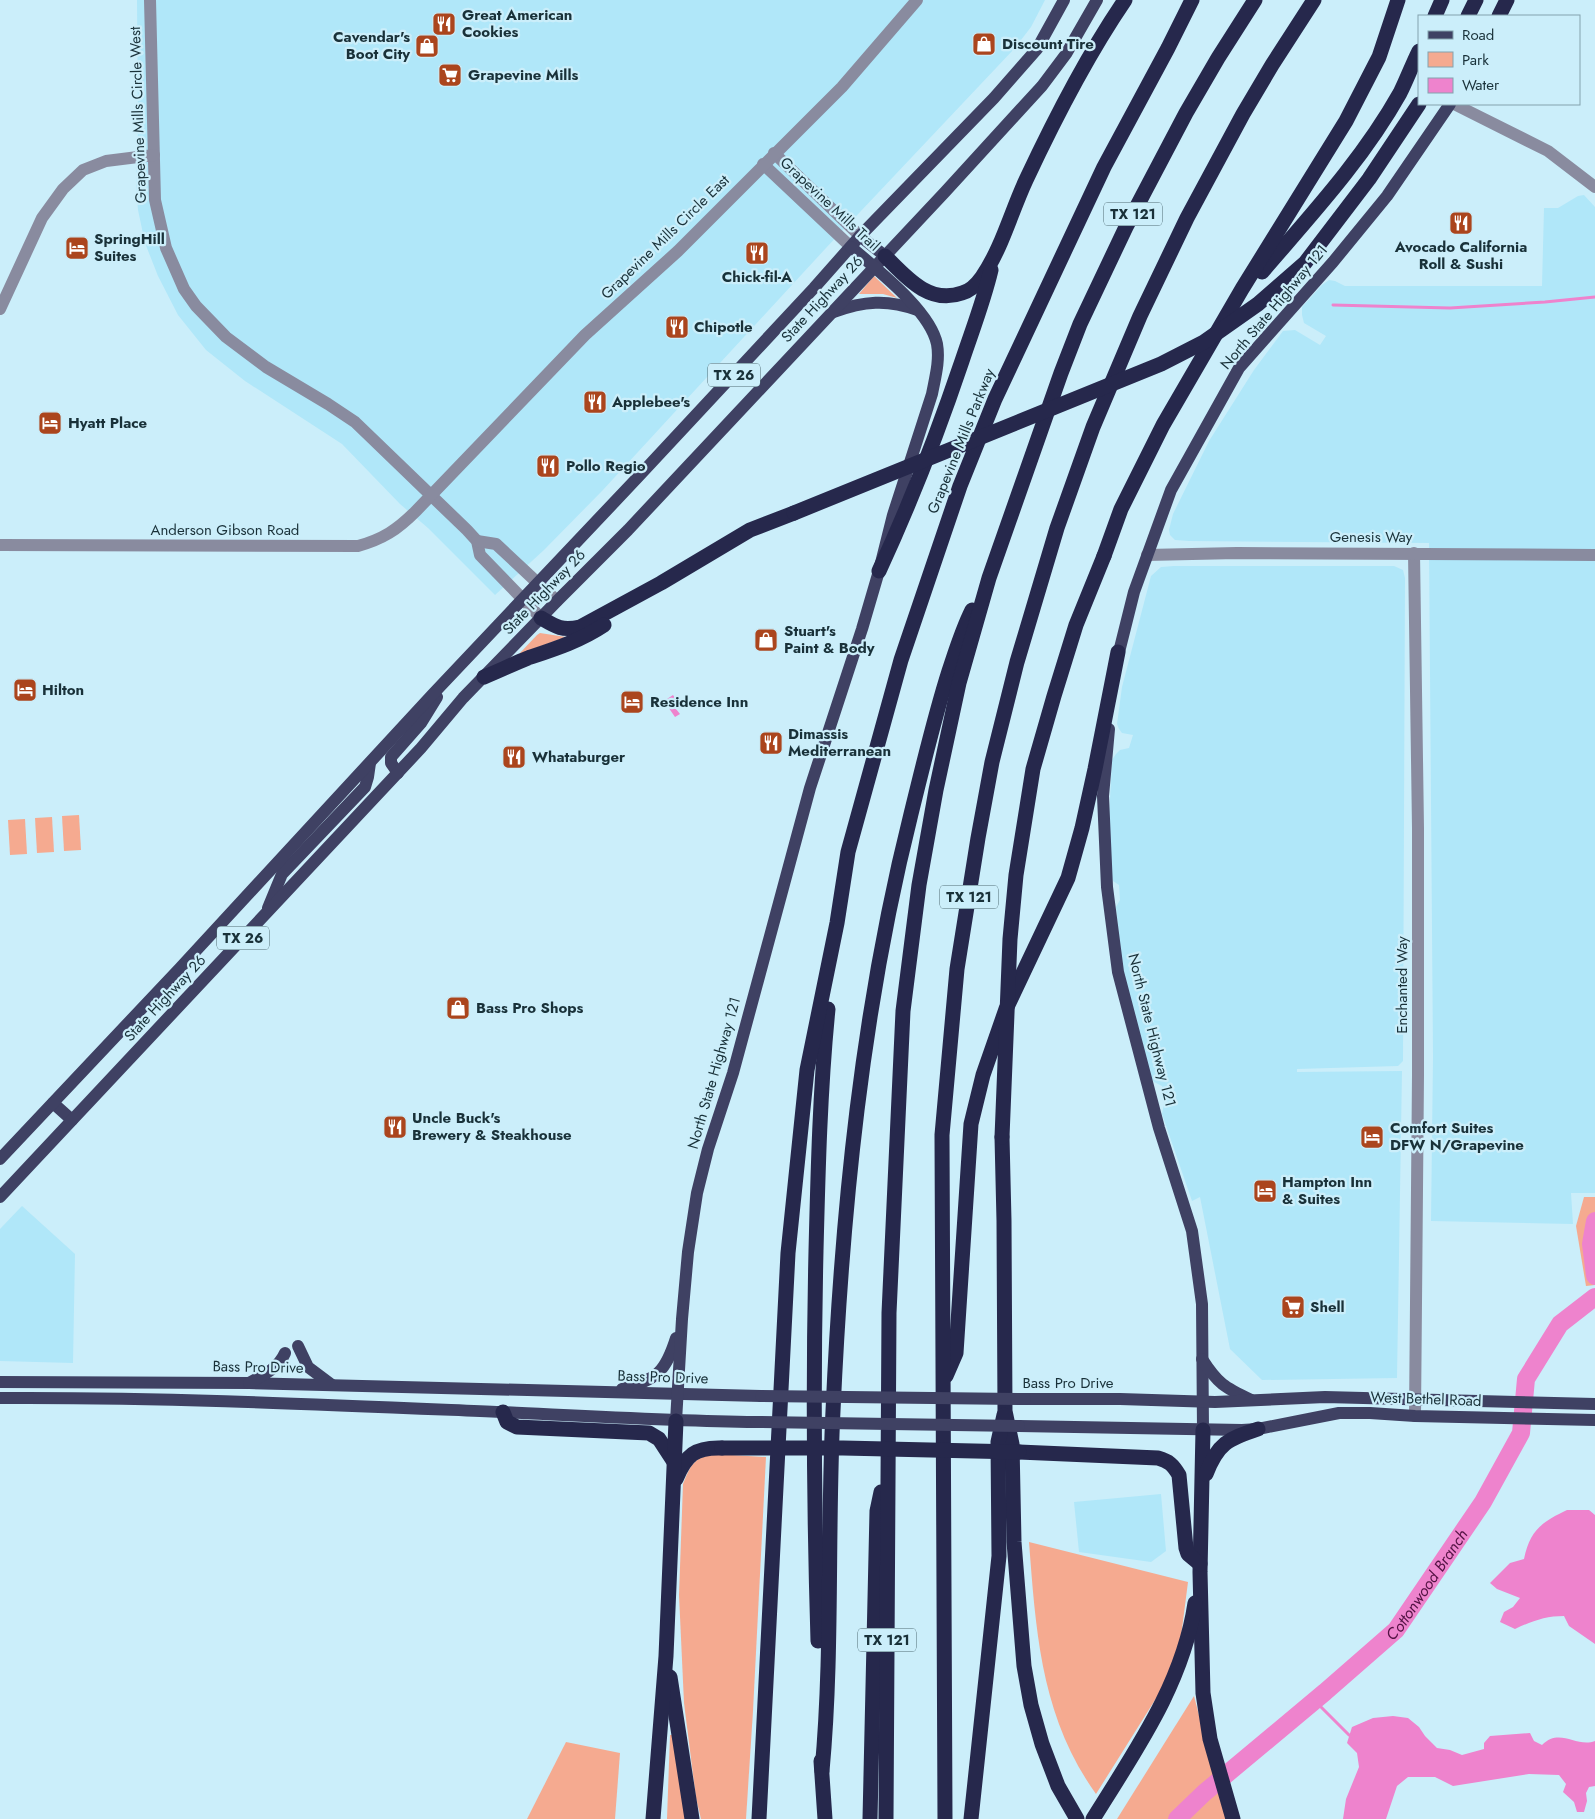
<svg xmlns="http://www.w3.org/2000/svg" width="1595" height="1819" font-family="Jost,sans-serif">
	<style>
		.built { fill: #b0e7f9 }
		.green { fill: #f5aa90 }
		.water { fill: #ee83cd }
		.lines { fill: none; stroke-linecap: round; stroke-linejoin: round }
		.stream { stroke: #ee83cd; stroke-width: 3 }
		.river { stroke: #ee83cd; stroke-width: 18 }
		.minor { stroke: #898b9f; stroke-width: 12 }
		.major { stroke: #3f4163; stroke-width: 12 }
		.highway { stroke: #26284c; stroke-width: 15 }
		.major-bridge { stroke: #3f4163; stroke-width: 12 }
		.highway-bridge { stroke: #26284c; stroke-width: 15 }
		.labels { text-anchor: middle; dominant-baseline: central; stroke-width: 4.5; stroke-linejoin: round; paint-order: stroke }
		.shield { fill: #cbeefa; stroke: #4e6a73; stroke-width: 1 }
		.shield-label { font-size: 14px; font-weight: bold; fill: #193139 }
		.poi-label { font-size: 15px; font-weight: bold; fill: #193139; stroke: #cbeefa; text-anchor: start }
		.street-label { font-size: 15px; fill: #193139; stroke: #cbeefa }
		.water-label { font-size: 16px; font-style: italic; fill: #541344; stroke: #cbeefa }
	</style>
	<rect width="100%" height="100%" fill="#cbeefa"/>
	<g class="built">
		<path d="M137 0H1045L1031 27 1014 49 826 248 602 491 544 550 495 595 428 528 400 504 342 444 245 381 206 350 178 315 158 276 145 243 138 210 136 185 138 129Z"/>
		<path d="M1584 195 1595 207V1193H1571L1573 1224 1431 1221 1433 1057 1429 543 1189 541 1175 540 1170 535 1169 530 1173 514 1209 441 1254 370 1283 331 1295 330 1320 345 1326 336 1304 323 1302 315V307L1322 285 1329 280 1335 281 1345 286H1542L1544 208H1558L1578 196Z"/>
		<path d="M1174 566H1394L1403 570 1405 578 1403 1061 1398 1066 1297 1069V1072L1402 1071 1397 1378 1262 1380 1230 1349 1200 1197 1192 1201 1162 1114 1164 1104 1167 1100 1162 1086 1154 1082 1149 1076 1123 978 1116 907 1120 900 1119 885 1113 881 1111 875 1109 819 1112 760 1116 754 1120 750 1129 748 1133 735 1122 733 1119 729 1117 724 1122 687 1151 576 1161 567Z"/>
		<path d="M22 1206 75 1254 73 1363 0 1361V1229Z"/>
		<path d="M1161 1494 1166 1551 1151 1562 1079 1552 1074 1502Z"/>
	</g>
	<g class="green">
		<path d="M874 276 897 298 883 294H859Z"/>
		<path d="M540 633 566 637 519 654 537 635Z"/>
		<path d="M79 815 81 850 64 851 62 816Z"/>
		<path d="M52 817 54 852 37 853 35 818Z"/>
		<path d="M25 819 27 854 10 855 8 820Z"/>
		<path d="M1584 1197H1595V1285L1586 1286 1576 1226Z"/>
		<path d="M716 1454 766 1457 753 1711 746 1819H701L696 1798 684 1703 679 1595 683 1484C691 1464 694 1457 716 1454Z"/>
		<path d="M1029 1542 1188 1582 1179 1652 1165 1684 1096 1794C1041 1717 1036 1633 1029 1542Z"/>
		<path d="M1194 1696 1226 1819H1117Z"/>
		<path d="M670 1735H674L689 1819H667Z"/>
		<path d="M566 1742 620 1753 615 1819H527Z"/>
	</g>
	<g class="water">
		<path d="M673 695 678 703 676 709 680 714 675 717 664 701Z"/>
		<path d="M1567 1510H1589L1595 1515V1644L1569 1626 1564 1616C1546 1616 1532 1621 1515 1629L1500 1622 1504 1612 1513 1607 1520 1598 1497 1589 1490 1583 1510 1563 1524 1559C1530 1530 1542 1522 1567 1510Z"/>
		<path d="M1393 1716 1408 1718 1419 1727 1425 1736 1437 1748 1450 1750 1462 1755 1484 1749V1743L1490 1736 1530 1733 1534 1741 1542 1745C1560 1727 1576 1748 1595 1741V1786L1589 1787 1586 1793 1587 1801 1584 1812H1577L1574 1802 1563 1792 1566 1784 1559 1775 1529 1774 1453 1786 1435 1777H1408L1397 1786 1386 1819H1343L1346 1799 1359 1767 1357 1753 1347 1743 1352 1727 1373 1718Z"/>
	</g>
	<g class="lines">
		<g class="stream">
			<path d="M1333 305 1450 308 1545 302 1595 297"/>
			<path d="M1314 1700 1349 1735 1353 1736"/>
		</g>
		<g class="river">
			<path d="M1595 1221 1591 1244 1595 1276"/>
			<path id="s1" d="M1177 1819 1204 1793 1325 1692 1396 1630 1483 1502 1521 1433 1526 1379 1560 1324 1595 1297"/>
		</g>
		<g class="minor">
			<path d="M150 0 155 200 166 248 184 289 196 306 226 337 266 367 328 404 355 422 467 530 477 541 480 555 541 618"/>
			<path d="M1454 104 1548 151 1595 187"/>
			<path d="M774 153 860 236"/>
			<path d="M763 164 851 247"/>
			<path d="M0 309 42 218 63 189 83 170 106 161 154 155"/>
			<path d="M477 541 496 544 557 601"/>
			<path d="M0 545 358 546C383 539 397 530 416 511L585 335 678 251 842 87 917 0"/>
			<path d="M1414 553 1418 828V1075L1415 1416"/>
			<path d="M1147 555 1237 553 1595 555"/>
		</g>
		<g class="major">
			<path d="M860 236 885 256"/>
			<path d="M834 312C863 301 888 299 917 310"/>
			<path d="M1117 660 1134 592 1171 490 1239 368 1333 262 1387 196 1450 104"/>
			<path d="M1109 729 1103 796 1107 887 1118 972 1159 1128 1192 1231 1202 1304 1203 1430"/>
			<path d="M398 773 391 763V757L421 723 437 697"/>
			<path d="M268 908 282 874 365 787 368 777 370 763"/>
			<path d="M53 1103 72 1120"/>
			<path d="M0 1159 180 968 432 695 639 476 814 288 860 236 994 98 1037 49 1064 0"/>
			<path d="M0 1197 421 748 463 698 557 601 628 530 945 192 1042 86 1066 54 1097 0"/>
			<path d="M298 1346 308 1367 332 1385"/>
			<path d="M1202 1359C1218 1384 1224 1387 1251 1400"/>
			<path d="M0 1382 249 1383 761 1396"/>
			<path d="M249 1383C263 1375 278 1369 285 1353"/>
			<path d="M622 1389C657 1379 665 1373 676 1338"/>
			<path d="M0 1398C167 1397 334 1405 501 1412 586 1416 671 1421 756 1422"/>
			<path d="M1025 1399H1120L1215 1402 1325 1397 1595 1404"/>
			<path d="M676 1421 682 1319 688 1252 697 1193 708 1149 733 1073 810 788 862 629 879 571 893 515 932 394C935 378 940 361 937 344 930 310 877 270 851 247"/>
			<path d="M1019 1426 1242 1430 1258 1429 1339 1413H1370L1415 1416 1595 1420"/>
		</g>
		<g class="highway">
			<path d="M1435 16 1442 0"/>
			<path d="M1468 16 1476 0"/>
			<path d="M1499 16 1507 0"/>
			<path d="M885 256C906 277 929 305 962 293 970 291 977 284 982 277 1002 248 1011 212 1026 180 1055 118 1086 57 1125 0"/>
			<path d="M1262 272C1311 215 1363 159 1400 93 1407 79 1412 65 1419 51"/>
			<path d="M1104 556 1121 509 1163 425 1242 289 1346 121 1379 57 1398 0"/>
			<path d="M879 571C911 502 938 432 962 361 972 331 984 300 991 270"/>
			<path d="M541 618C556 627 562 631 580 627L661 583 750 530 794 513"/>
			<path d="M484 677C499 671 513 664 528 658 555 649 580 641 604 625"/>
			<path d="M1002 1137 1004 1221 1005 1411 1012 1444 1014 1542 1024 1666 1031 1705 1042 1744 1058 1786 1077 1819"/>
			<path d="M946 1376 956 1353 971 1124 983 1075 1006 1009 1068 878 1082 828 1095 769 1118 652"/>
			<path d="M503 1412 507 1422 517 1427 649 1433 659 1439 674 1462"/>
			<path d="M1203 1430 1200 1572 1203 1693 1210 1739 1233 1819"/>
			<path d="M1019 1452 1158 1458C1169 1461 1173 1465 1179 1475L1186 1548 1188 1554 1200 1564"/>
			<path d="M1206 1474C1218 1443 1228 1439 1258 1429"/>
			<path d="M676 1479C686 1455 695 1447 722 1448"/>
			<path d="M818 1641C814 1511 813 1381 816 1251 818 1170 820 1089 828 1009"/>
			<path d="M670 1677 692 1819"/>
			<path d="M821 1761 825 1819"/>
			<path d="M822 1771C833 1652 827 1531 833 1411 842 1210 862 1009 911 814 923 766 934 718 949 671 956 650 962 630 972 610"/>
			<path d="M653 1819 666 1656 676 1421"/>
			<path d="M759 1819 788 1253 807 1070 837 923 848 852 901 660 960 486 995 399 1104 167 1168 48 1192 0"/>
			<path d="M870 1819 877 1511 881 1492"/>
			<path d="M886 1819 889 1313 903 1011 919 885 936 790 959 683 989 578 1061 373 1080 324 1126 227 1186 113 1218 58 1255 0"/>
			<path d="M945 1819 942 1135 957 969 978 838 992 762 1017 662 1057 528 1093 427 1140 316 1187 218 1243 114 1272 65 1314 0"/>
			<path d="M971 1819 999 1556 998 1442 1004 1415"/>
			<path d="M1093 1819C1135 1751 1183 1684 1195 1603"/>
		</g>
		<g class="major-bridge">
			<path d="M761 1396 1025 1399"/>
			<path d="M756 1422 1019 1426"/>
		</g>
		<g class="highway-bridge">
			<path d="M794 513 1161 364 1204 342 1258 304 1305 263 1369 179 1419 104"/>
			<path d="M1002 1137 1010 939 1016 875 1033 769 1054 696 1076 625 1104 556"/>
			<path d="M722 1448H843L1019 1452"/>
		</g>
	</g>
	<defs>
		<g id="restaurant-square" transform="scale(1.25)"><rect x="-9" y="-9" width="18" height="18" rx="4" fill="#ab451d" stroke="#cbeefa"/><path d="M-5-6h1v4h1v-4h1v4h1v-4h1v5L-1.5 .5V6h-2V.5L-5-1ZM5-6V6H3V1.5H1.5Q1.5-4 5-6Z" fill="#fff"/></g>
		<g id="shop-square" transform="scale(1.25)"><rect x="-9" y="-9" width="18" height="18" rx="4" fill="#ab451d" stroke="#cbeefa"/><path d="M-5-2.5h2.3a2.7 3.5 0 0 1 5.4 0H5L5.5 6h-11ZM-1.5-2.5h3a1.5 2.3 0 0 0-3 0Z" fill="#fff"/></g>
		<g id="supermarket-square" transform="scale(1.25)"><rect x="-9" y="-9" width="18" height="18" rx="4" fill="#ab451d" stroke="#cbeefa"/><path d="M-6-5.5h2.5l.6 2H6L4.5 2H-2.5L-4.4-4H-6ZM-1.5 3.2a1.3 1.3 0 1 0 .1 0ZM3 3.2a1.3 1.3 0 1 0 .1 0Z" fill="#fff"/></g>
		<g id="hotel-square" transform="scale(1.25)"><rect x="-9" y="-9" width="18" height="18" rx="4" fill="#ab451d" stroke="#cbeefa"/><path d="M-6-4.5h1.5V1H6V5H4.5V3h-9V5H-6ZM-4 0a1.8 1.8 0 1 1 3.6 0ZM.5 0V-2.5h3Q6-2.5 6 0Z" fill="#fff"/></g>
	</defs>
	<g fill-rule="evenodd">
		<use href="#restaurant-square" x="444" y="24"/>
		<use href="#shop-square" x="984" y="44"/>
		<use href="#shop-square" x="427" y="46"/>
		<use href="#supermarket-square" x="450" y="75"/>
		<use href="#restaurant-square" x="1461" y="223"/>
		<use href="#hotel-square" x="77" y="248"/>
		<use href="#restaurant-square" x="757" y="253"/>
		<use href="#restaurant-square" x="677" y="327"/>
		<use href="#restaurant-square" x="595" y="402"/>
		<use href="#hotel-square" x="50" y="423"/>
		<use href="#restaurant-square" x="548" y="466"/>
		<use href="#shop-square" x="766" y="640"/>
		<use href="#hotel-square" x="25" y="690"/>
		<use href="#hotel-square" x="632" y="702"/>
		<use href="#restaurant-square" x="771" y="743"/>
		<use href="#restaurant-square" x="514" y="757"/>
		<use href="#shop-square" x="458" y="1008"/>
		<use href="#restaurant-square" x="395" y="1127"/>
		<use href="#hotel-square" x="1372" y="1137"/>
		<use href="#hotel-square" x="1265" y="1191"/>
		<use href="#supermarket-square" x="1293" y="1307"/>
	</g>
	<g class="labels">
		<g class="shield">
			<rect x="1104" y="202.5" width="58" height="23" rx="4"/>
			<rect x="708" y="363.5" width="52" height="23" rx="4"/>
			<rect x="940" y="885.5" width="58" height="23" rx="4"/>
			<rect x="217" y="926.5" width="52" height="23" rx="4"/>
			<rect x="858" y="1628.5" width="58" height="23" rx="4"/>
		</g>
		<g class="shield-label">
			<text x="1133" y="214">TX 121</text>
			<text x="734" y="375">TX 26</text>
			<text x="969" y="897">TX 121</text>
			<text x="243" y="938">TX 26</text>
			<text x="887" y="1640">TX 121</text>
		</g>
		<g class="poi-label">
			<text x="462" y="15">Great American<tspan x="462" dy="17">Cookies</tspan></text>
			<text x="410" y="37" text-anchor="end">Cavendar's<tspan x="410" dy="17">Boot City</tspan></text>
			<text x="1002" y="44">Discount Tire</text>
			<text x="468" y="75">Grapevine Mills</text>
			<text x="94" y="239">SpringHill<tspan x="94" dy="17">Suites</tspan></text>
			<text x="1461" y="247" text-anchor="middle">Avocado California<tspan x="1461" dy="17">Roll &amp; Sushi</tspan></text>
			<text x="757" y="277" text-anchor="middle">Chick-fil-A</text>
			<text x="694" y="327">Chipotle</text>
			<text x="612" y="402">Applebee's</text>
			<text x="68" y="423">Hyatt Place</text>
			<text x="566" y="466">Pollo Regio</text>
			<text x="784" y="631">Stuart's<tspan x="784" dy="17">Paint &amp; Body</tspan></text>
			<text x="42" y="690">Hilton</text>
			<text x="650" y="702">Residence Inn</text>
			<text x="788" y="734">Dimassis<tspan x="788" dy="17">Mediterranean</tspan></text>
			<text x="532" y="757">Whataburger</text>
			<text x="476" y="1008">Bass Pro Shops</text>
			<text x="412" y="1118">Uncle Buck's<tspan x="412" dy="17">Brewery &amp; Steakhouse</tspan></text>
			<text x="1390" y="1128">Comfort Suites<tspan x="1390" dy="17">DFW N/Grapevine</tspan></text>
			<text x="1282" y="1182">Hampton Inn<tspan x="1282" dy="17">&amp; Suites</tspan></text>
			<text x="1310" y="1307">Shell</text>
		</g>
		<g class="street-label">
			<text transform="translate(138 115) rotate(-92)">Grapevine Mills Circle West</text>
			<text transform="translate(830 204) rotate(43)">Grapevine Mills Trail</text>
			<text transform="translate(665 237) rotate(-44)">Grapevine Mills Circle East</text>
			<text transform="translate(822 299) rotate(-47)">State Highway 26</text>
			<text transform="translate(1274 307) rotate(-50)">North State Highway 121</text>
			<text transform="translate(961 441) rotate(-68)">Grapevine Mills Parkway</text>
			<text x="225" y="530">Anderson Gibson Road</text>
			<text x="1371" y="537">Genesis Way</text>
			<text transform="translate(544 592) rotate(-46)">State Highway 26</text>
			<text transform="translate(1402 985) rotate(-90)">Enchanted Way</text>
			<text transform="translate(165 998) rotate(-47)">State Highway 26</text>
			<text transform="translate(1152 1030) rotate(76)">North State Highway 121</text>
			<text transform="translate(714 1073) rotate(-74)">North State Highway 121</text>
			<text transform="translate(258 1367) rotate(1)">Bass Pro Drive</text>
			<text transform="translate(663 1377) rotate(2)">Bass Pro Drive</text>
			<text x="1068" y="1383">Bass Pro Drive</text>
			<text transform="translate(1426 1399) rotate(2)">West Bethel Road</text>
		</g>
		<g class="water-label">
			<text stroke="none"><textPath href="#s1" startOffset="344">Cottonwood Branch</textPath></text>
		</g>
	</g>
	<rect x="1418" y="15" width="162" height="90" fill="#cbeefa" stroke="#84a2ad"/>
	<rect x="1428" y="31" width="25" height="8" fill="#3f4163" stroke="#84a2ad"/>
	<text x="1462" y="40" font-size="15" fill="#193139">Road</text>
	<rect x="1428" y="52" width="25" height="15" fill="#f5aa90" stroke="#84a2ad"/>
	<text x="1462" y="65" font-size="15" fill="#193139">Park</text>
	<rect x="1428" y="78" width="25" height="15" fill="#ee83cd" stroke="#84a2ad"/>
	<text x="1462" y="90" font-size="15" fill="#193139">Water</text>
</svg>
